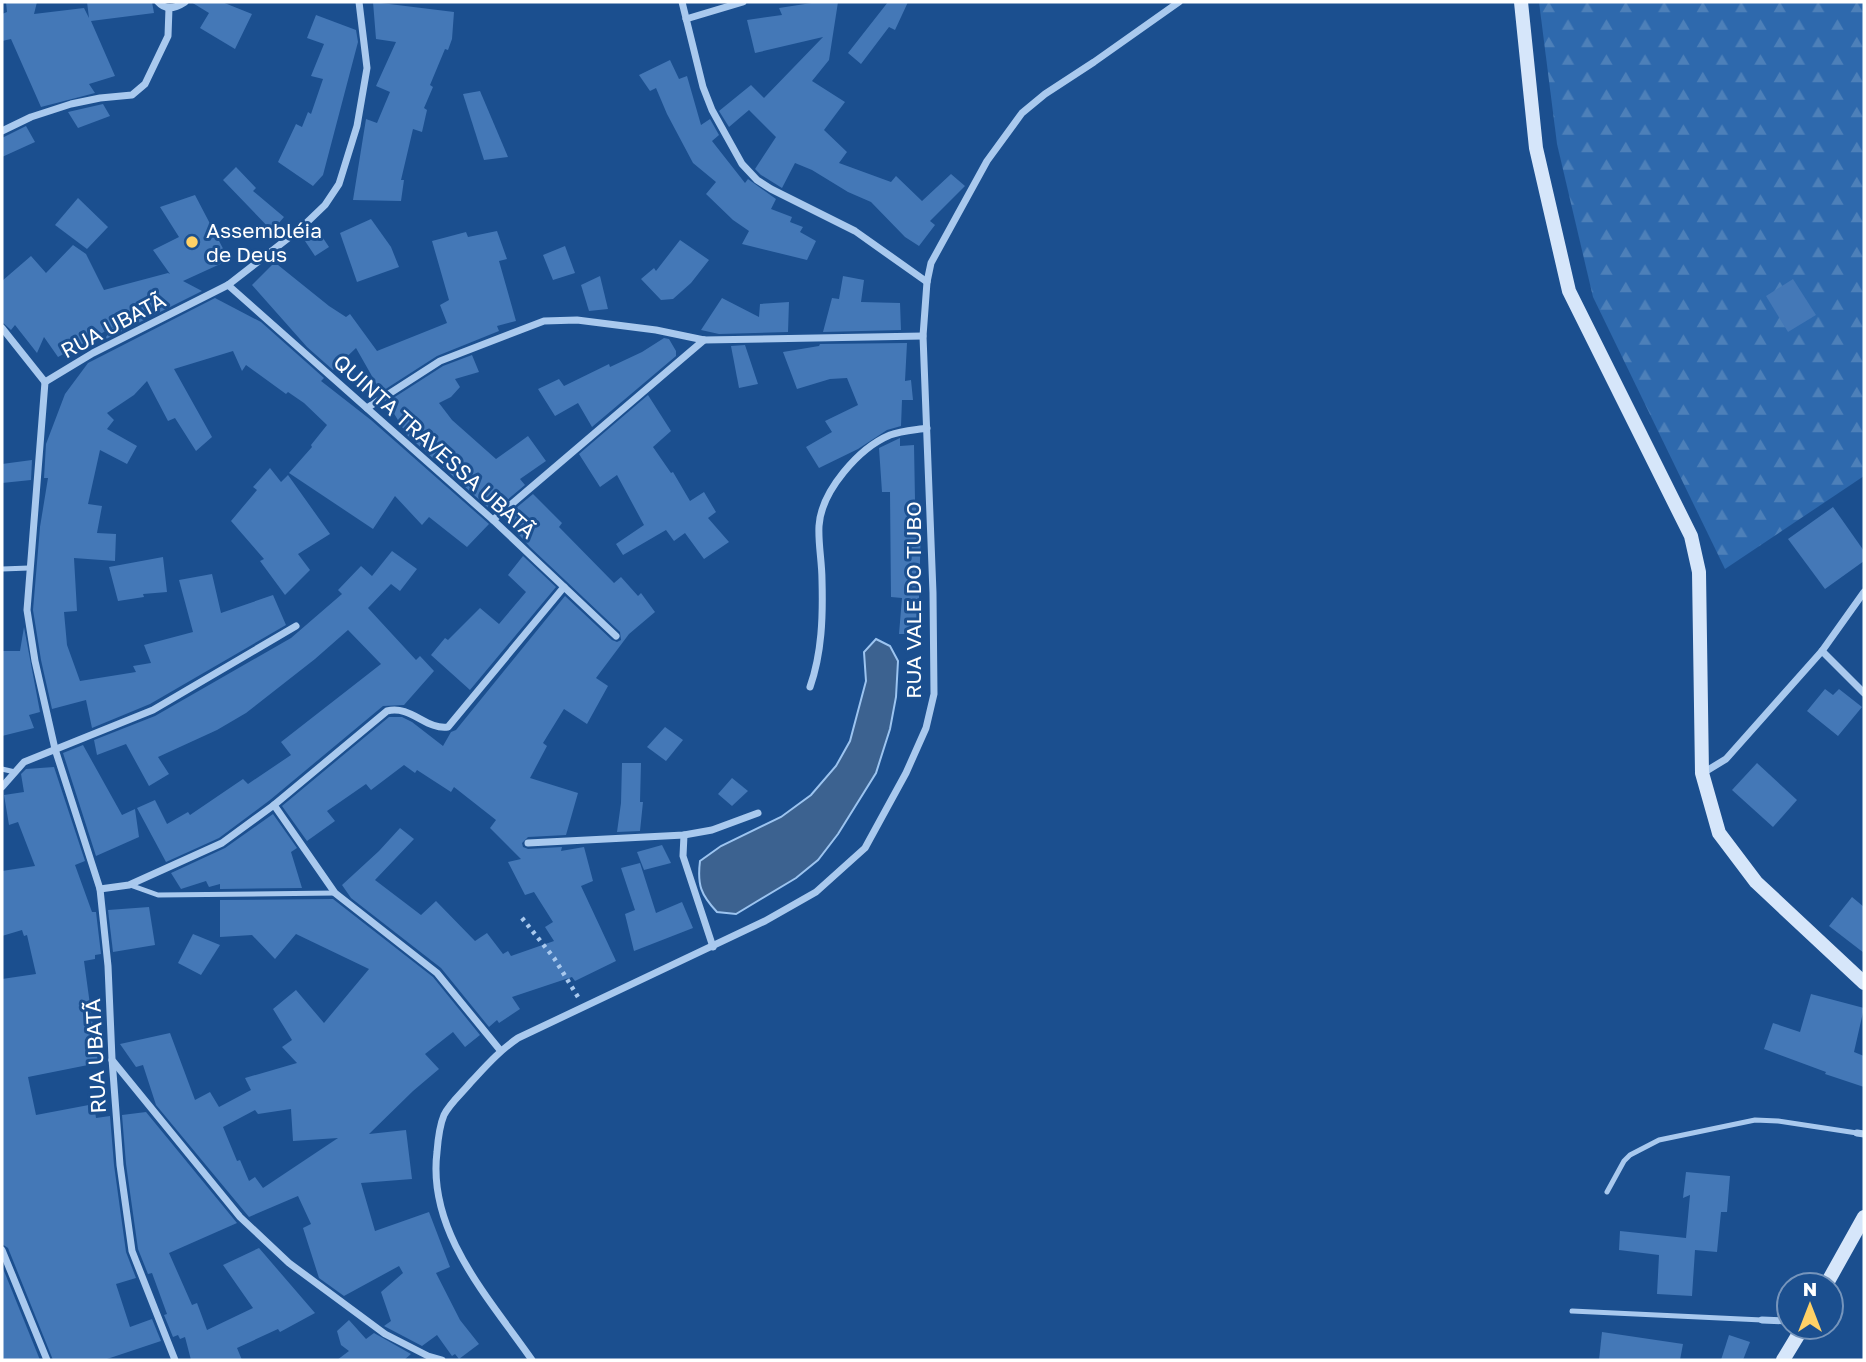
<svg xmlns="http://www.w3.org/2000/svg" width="1866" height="1362" font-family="'Golos Text',sans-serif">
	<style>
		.forest { fill: url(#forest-firs) }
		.water { fill: #3c6290; stroke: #9cc4f0; stroke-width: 2 }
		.building { fill: #4478b7; fill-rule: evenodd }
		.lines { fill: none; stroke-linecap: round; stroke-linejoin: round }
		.path { stroke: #a9c9ee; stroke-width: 4.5; stroke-dasharray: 3.5 5; stroke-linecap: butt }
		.service { stroke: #a9c9ee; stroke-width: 5 }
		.minor { stroke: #a9c9ee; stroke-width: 7 }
		.secondary { stroke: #d6e6fa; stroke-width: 14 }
		.poi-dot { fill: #ffd166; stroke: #1b4f8f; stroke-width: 2.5 }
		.labels { text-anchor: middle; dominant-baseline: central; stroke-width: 6; stroke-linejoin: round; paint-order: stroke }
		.poi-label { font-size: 21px; fill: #fff; stroke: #1b4f8f; text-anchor: start }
		.street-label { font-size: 21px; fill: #fff; stroke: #1b4f8f }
	</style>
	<defs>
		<pattern id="forest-firs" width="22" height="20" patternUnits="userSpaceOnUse" patternTransform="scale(1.75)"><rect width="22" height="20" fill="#2e69ad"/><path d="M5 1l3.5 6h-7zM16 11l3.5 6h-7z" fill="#4d80b9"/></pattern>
	</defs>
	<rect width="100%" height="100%" fill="#1b4f8f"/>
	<path class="forest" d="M1539 2H1864V476L1725 569 1593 297 1557 144Z"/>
	<path class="water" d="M876 639 890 646 898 661 896 697 890 729 876 773 838 834 818 860 796 878 736 914 717 912C701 895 697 885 700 861L721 846 781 817 811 795 836 766 850 741 866 681 864 652Z"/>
	<g class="building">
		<path d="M6 2H37L34 14 84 8 89 18 87 2H152L154 13 91 21 115 76 89 84 95 93 41 107 11 39 2 41V14L7 12Z"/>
		<path d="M191 2H222L252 14 235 49 200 28 209 13Z"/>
		<path d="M373 2 454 12 452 39 448 50 445 49 430 85 433 87 424 108 427 110 422 132 413 129 401 180H404L401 201 353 200 366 119 377 123 390 92 376 86 396 42 376 39Z"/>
		<path d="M818 2H838L829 60 812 81 845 102 824 130 847 152 839 163 891 182 896 176 922 201 951 174 965 186 930 221 935 225 919 246 905 237 871 202 848 192 812 170 795 163 782 188 761 175 755 169 776 137 749 110 729 127 719 111 751 85 764 98 823 37 755 53 747 20 782 15 779 8Z"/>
		<path d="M888 2H908L895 30 889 27 861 64 848 53Z"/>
		<path d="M316 15 356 30 358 42 323 175 313 186 278 162 296 124 302 127 308 112 311 114 323 79 311 76 324 44 307 38Z"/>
		<path d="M670 60 679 79 687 76 701 125 710 119 719 135 712 141 745 183 748 179 776 199 771 209 792 217 790 222 803 227 800 232 816 241 807 260 742 244 749 231 733 220 706 194 716 182 693 163 667 114 656 88 650 91 639 75Z"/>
		<path d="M480 91 508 157 484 160 463 94Z"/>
		<path d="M103 104 110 116 78 128 68 112Z"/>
		<path d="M26 126 35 142 2 157V138Z"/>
		<path d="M236 167 256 188 253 191 284 217 272 231 223 180Z"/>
		<path d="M195 195 229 260 183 281 202 291 104 340 113 327 58 357 44 337 37 353 15 325 11 330 2 322V281L31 256 46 273 73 245 86 254 104 290 168 273 170 274 153 250 179 237 160 207Z"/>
		<path d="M78 198 108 227 87 249 55 225Z"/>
		<path d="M371 219 391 247 399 267 357 282 340 233Z"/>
		<path d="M497 231 507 259 499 261 516 321 497 326 499 331 437 356 381 392 356 348 333 370 307 347 252 285 272 265H278L329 306 346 317 350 314 377 351 447 323 440 305 449 300 432 241 466 232 468 237Z"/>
		<path d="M319 232 329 247 315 256 305 241Z"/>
		<path d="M680 240 709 260 691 283 673 299 661 300 641 279 654 268 656 271Z"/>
		<path d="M565 246 575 273 553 280 543 255Z"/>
		<path d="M600 276 608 309 589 311 581 285Z"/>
		<path d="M843 276 864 280 861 302 900 303 901 330 823 332 832 298 839 299Z"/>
		<path d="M1793 279 1816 315 1788 332 1766 296Z"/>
		<path d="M215 298 261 322 324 378 321 381 371 420 489 524 467 547 429 517 422 525 395 496 373 529 289 473 312 447 311 445 327 425 304 403 288 392 286 394 246 365 242 371 233 351 174 369 212 437 196 451 175 418 168 421 147 381 134 395 107 413 114 420 107 429 137 446 127 464 100 450 88 504 102 506 97 533 116 534 115 561 74 558 77 611 64 612 67 645 80 681 136 672 133 666 151 663 144 645 193 632 179 580 212 574 221 613 273 595 286 625 150 704 92 728 86 700 52 709 41 660 33 610 40 527 48 478H44L46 444 65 394 88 363Z"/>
		<path d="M722 298 759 317 760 304 789 302 788 332 719 334 701 330Z"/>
		<path d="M664 338 669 339 676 351V356L592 427 578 403 555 416 538 389 559 379 564 386 609 364 610 367 642 352Z"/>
		<path d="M907 343 905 381 911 380 913 400H902L901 426 887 430 858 449 819 468 806 447 832 432 825 421 858 405 847 378 830 379 797 389 783 352 819 346 820 344Z"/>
		<path d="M745 345 758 384 739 388 731 346Z"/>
		<path d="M472 355 479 372 455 379 460 387 451 397 439 403 452 420 496 459 528 436 546 461 520 479 525 485 493 512 407 435 387 402 443 366Z"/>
		<path d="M648 395 671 431 653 447 671 473 673 472 690 501 704 492 716 512 708 518 729 542 704 559 685 533 674 541 666 530 623 555 616 544 644 525 617 475 600 487 579 454Z"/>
		<path d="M900 438V446L914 445 915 500H918V524H921L918 634H899L902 598 891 597 890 492H882L879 448Z"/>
		<path d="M32 460 31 480 2 483V464Z"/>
		<path d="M270 468 281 482 288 475 330 534 298 554 310 570 285 595 260 561 264 559 231 521 257 490 253 487Z"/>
		<path d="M533 494 562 523 559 527 614 583 621 577 638 596 641 593 655 612 629 634 596 678 608 686 587 724 564 709 543 743 547 746 530 778 578 793 566 835 528 837 522 843 523 847 528 849 562 847 561 851 584 847 593 881 581 886 616 961 575 981 572 977 512 997 520 1009 499 1023 497 1020 489 1027 441 968 351 898 342 885 379 851 400 828 414 839 375 880 421 915 436 901 475 941 487 933 503 954 508 951 511 956 554 941 545 927 553 922 534 892 525 895 508 862 521 859 490 828 496 820 454 787 451 792 417 770 415 773 404 765 371 790 366 784 327 811 335 821 307 841 282 806 389 717H402L412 722 443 746 451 732 456 730 565 596 612 640 617 642 621 640 620 632 530 547 504 518Z"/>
		<path d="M1833 507 1864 551V561L1825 589 1788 539Z"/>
		<path d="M392 551 417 569 400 591 391 584 368 608 416 660 420 656 434 671 404 705 383 706 270 800 219 838 166 862 137 808 155 800 167 824 188 812 190 815 243 779 248 784 291 755 281 742 381 664 348 630 315 659 246 713 217 730 158 757 169 774 149 786 126 744 97 755 94 740 155 716 291 638 342 594 338 590 361 566 372 576Z"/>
		<path d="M523 556 556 587 470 690 431 655 445 638 448 640 480 608 499 624 526 592 508 575Z"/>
		<path d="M163 557 167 592 143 594 144 597 118 601 109 567Z"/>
		<path d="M24 627 40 712 29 715 34 728 2 736V651H20Z"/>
		<path d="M1825 689 1833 695 1839 689 1862 707 1838 736 1807 711Z"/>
		<path d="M665 727 683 740 666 761 647 747Z"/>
		<path d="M83 745 122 815 135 809 139 837 96 856 63 753Z"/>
		<path d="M622 763H641L640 802H643L640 831 617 832 621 803Z"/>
		<path d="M1757 763 1797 800 1773 827 1732 790Z"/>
		<path d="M54 767 85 861 75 865 92 912H96L101 954 95 955V959L84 961 98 1063 28 1077 36 1115 94 1104 96 1118 110 1116 114 1165 126 1252 136 1278 116 1284 130 1327 152 1319 161 1341 104 1360H53L8 1248 2 1244V979L36 974 27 935 24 936 22 930 2 936V871L35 866 18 822 9 825 4 795 24 792 21 774 26 769Z"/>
		<path d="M732 778 748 791 732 806 718 794Z"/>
		<path d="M273 814 297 848 291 852 302 888 220 889V884L209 887 206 881 181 889 171 873 225 848Z"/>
		<path d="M662 845 671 863 644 870 637 852Z"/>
		<path d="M640 863 656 913 682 902 693 928 634 951 625 914 635 910 621 868Z"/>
		<path d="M1852 897 1864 907V953L1829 926Z"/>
		<path d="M333 899 433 977 480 1035 465 1047 453 1032 425 1054 439 1069 413 1091 369 1134 406 1130 412 1179 361 1183 375 1231 429 1212 450 1267 436 1273 460 1320 479 1344 459 1359 455 1354 452 1356 437 1335 422 1346 384 1326 391 1321 381 1292 403 1273 399 1266 344 1296 319 1278 303 1228 311 1224 298 1196 249 1217 156 1105 143 1065 136 1067 120 1044 170 1033 195 1100 210 1092 219 1107 251 1090 245 1078 297 1063 282 1047 292 1040 273 1009 296 990 324 1023 369 969 296 934 275 959 252 935 220 937V900ZM291 1109 293 1141 338 1138 263 1188 255 1177 249 1181 240 1160 237 1161 223 1127 255 1110 258 1114Z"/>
		<path d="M149 907 155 945 113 952 108 910Z"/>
		<path d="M193 934 220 945 201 975 178 963Z"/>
		<path d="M1811 994 1864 1008 1854 1052 1864 1056V1087L1825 1074 1826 1072 1764 1049 1773 1023 1800 1032Z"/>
		<path d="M146 1112 237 1223 169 1253 192 1305 197 1303 207 1330 253 1308 223 1265 259 1248 315 1313 280 1332 278 1329 237 1348 242 1360H191L185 1337 180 1339 178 1335 173 1337 164 1315 167 1314 152 1273 148 1274 138 1249 126 1164 122 1115Z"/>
		<path d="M1686 1172 1730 1176 1727 1212H1721L1717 1252 1695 1250 1692 1296 1657 1294 1659 1255 1619 1250 1620 1231 1686 1238 1690 1195 1683 1198Z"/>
		<path d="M2 1266 40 1360H2Z"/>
		<path d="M349 1320 366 1339 374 1333 411 1354 404 1360H337L349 1351 341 1345 337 1331Z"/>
		<path d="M1602 1332 1683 1344 1680 1360H1599Z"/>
		<path d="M1729 1335 1750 1342 1743 1360H1721Z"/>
	</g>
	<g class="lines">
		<path class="path" d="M522 918 554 958 578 997"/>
		<g class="service">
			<path d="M2 569 29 568"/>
			<path d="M2 769 15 772"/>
			<path d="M130 885 158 895 335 893"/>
			<path d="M1607 1192 1624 1161 1630 1155 1659 1140 1755 1120 1778 1121 1857 1133"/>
			<path d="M1572 1311 1762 1320"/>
		</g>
		<g class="minor">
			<path d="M158 2C166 11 176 8 185 2"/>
			<path d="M682 2 703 87 712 110 742 164 757 180 771 189 855 231 927 282"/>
			<path d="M686 19 743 2"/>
			<path d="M2 131 31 117 71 104 100 98 132 95 145 84 168 36 169 8"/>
			<path d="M228 285 493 520 616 636"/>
			<path d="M2 328 45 382"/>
			<path d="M45 382 27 610 35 661 55 749 100 889 108 966 112 1059 120 1165 132 1251 175 1360"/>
			<path d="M45 382 93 353 228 285 300 229 325 205 339 184 357 126 367 68 359 2"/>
			<path d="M367 408 440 361 544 321 577 320 656 330 704 340 923 336"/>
			<path d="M493 520 704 340"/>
			<path d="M1822 651 1864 693"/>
			<path d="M810 687C822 653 823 616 822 580 822 562 818 543 819 526 821 491 859 448 890 435 901 431 915 430 927 428"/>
			<path d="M1703 773 1726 759 1822 651 1864 592"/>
			<path d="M2 787 24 762 153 710 296 626"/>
			<path d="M274 805 335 893 437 973 500 1050"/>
			<path d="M684 835 683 856 713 947"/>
			<path d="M528 843 684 835 712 830 758 813"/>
			<path d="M100 889 129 885 222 843 274 805 387 711C411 705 426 730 448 727L564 587"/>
			<path d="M112 1060 240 1217 289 1263 385 1334 428 1356 442 1360"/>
			<path d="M1857 1133 1864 1134"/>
			<path d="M2 1250 47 1360"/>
			<path d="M1762 1320 1789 1321"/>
			<path d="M532 1360C489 1298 427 1232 437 1152 438 1139 439 1127 444 1115 450 1103 463 1092 471 1082 486 1066 499 1051 518 1038L765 921 816 892 865 848 906 773 926 728 934 694 933 593 923 336 927 282 931 263 987 161 1022 113 1045 94 1094 62 1179 2"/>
		</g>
		<g class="secondary">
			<path d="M1521 2 1536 148 1569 291 1691 536 1699 572 1702 773 1719 833 1756 882 1864 983"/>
			<path d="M1826 1285 1864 1217"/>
			<path d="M1783 1360 1803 1327"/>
		</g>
	</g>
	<circle class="poi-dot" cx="192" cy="242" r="7"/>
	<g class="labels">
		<g class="poi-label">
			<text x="206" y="230">Assembléia<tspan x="206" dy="24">de Deus</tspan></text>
		</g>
		<g class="street-label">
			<text transform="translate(113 325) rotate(-28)">RUA UBATÃ</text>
			<text transform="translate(435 446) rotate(42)">QUINTA TRAVESSA UBATÃ</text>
			<text transform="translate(913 600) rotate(-90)">RUA VALE DO TUBO</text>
			<text transform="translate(95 1056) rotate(-93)">RUA UBATÃ</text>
		</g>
	</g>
	<rect width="1866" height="1362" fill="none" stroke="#ffffff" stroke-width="7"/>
	<g transform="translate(1810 1306)"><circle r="33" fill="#1b4f8f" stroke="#7695bc" stroke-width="2"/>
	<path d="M0-5L12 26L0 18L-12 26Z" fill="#ffd166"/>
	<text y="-10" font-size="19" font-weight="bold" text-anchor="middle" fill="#ffffff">N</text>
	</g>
</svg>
